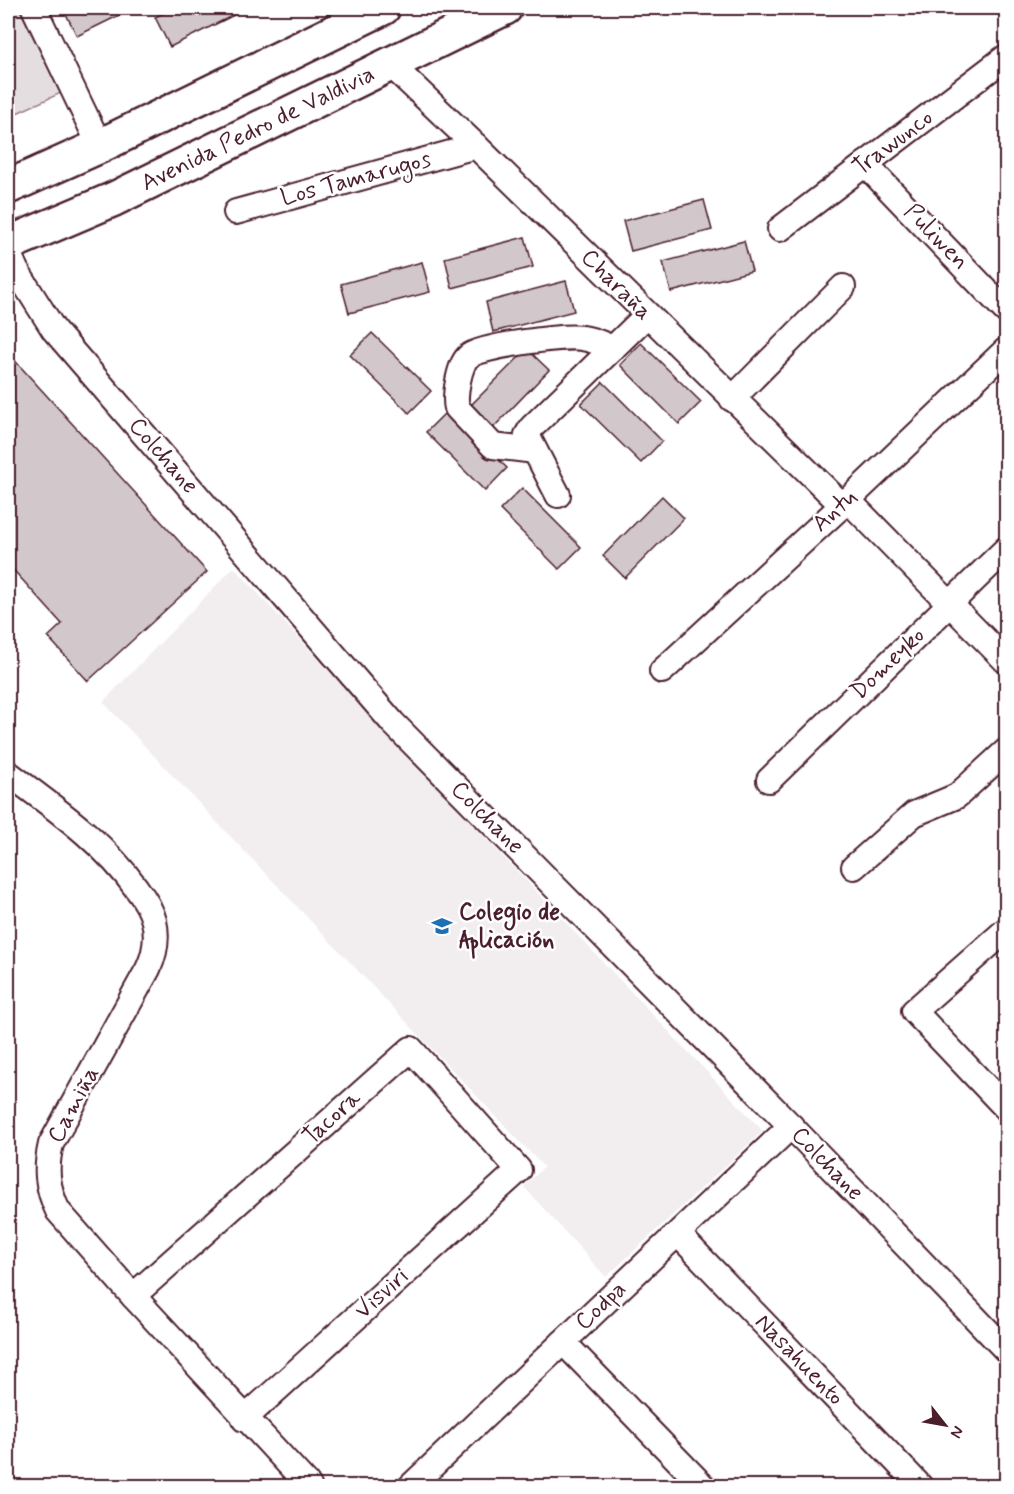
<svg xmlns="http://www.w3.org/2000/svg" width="1014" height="1494" font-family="Mynerve,sans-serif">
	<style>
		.built { fill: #f2eeef }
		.green { fill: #e5dee0; stroke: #987e86; stroke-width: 1.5 }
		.building { fill: #d2c7cb; stroke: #4a1f2b; stroke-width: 1.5 }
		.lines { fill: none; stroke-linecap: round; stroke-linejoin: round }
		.street-casing { stroke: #4a1f2b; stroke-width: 28 }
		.primary-casing { stroke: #4a1f2b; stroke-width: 38 }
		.street { stroke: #fff; stroke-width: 24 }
		.primary { stroke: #fff; stroke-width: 33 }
		.labels { text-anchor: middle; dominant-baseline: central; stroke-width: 5; stroke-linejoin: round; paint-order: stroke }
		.street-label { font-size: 24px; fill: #4a1f2b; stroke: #fff }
		.poi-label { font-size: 24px; font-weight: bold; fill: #4a1f2b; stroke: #fff; text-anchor: start }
	</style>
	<rect width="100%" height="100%" fill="#fff"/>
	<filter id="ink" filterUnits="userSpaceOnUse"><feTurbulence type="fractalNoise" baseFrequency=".0167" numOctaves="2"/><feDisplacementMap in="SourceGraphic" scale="12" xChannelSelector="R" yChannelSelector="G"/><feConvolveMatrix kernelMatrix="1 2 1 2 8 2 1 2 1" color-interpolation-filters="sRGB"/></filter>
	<g filter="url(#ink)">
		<path class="built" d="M234 567 374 720 763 1131 606 1277 524 1187 544 1167 103 702Z"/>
		<path class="green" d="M8 8H19L61 93 8 117Z"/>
		<g class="building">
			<path d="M63 8H134L77 36Z"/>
			<path d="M175 8H245L246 9 170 47 155 17Z"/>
			<path d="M704 200 712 230 631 251 623 221Z"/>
			<path d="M525 237 533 267 452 288 445 258Z"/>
			<path d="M744 241 752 271 671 292 663 262Z"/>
			<path d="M422 262 430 292 349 313 341 284Z"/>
			<path d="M566 281 574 311 493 332 486 302Z"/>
			<path d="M372 333 431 391 409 413 350 355Z"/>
			<path d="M641 343 701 402 679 424 620 365Z"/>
			<path d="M527 349 549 370 491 430 468 408Z"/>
			<path d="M8 353 207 572 88 681 48 637 62 624 8 564Z"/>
			<path d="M603 382 662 441 641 463 581 404Z"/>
			<path d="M448 410 507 468 485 491 426 432Z"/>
			<path d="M522 488 581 547 559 569 500 510Z"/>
			<path d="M662 496 684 518 625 578 603 556Z"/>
		</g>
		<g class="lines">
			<g class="street-casing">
				<g id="street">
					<path d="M34 8 100 146"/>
					<path d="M390 64 476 146 842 505"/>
					<path d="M865 164 1006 311"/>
					<path d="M236 212 476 146"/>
					<path d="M780 229 1006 57"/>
					<path d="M8 251 16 270 54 330 393 723 791 1126 1006 1350"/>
					<path d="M732 399 843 287"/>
					<path d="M535 451 493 446 457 408C454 397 459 363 469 356 482 346 565 335 582 338 592 339 603 344 613 348"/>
					<path d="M558 495 527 435 532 427 647 315"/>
					<path d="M848 500 1006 661"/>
					<path d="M662 671 848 500 1006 350"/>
					<path d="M8 773C54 808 102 840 137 889 144 898 151 909 154 921 158 938 155 954 148 969L51 1144C45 1169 47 1188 58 1211L133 1296 309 1486"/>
					<path d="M769 780 1006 549"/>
					<path d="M854 867 914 814 957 796 1006 751"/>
					<path d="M1006 930 914 1011 1006 1108"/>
					<path d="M678 1234 920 1486"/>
					<path d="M133 1296 411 1049 519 1170 244 1419"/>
					<path d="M563 1342 703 1486"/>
					<path d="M411 1486 791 1126"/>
				</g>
			</g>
			<g class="primary-casing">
				<g id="primary">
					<path d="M8 187 100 146 383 8"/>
					<path d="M8 244 114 199 505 8"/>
				</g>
			</g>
			<use href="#street" class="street"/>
			<use href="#primary" class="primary"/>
		</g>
	</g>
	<defs>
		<g id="school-bare" transform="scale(1.62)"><path d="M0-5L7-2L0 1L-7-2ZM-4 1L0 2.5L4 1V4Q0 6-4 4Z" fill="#1f6fb2" stroke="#fff" stroke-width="2.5" paint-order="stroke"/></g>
	</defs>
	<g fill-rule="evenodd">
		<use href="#school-bare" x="442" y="926"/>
	</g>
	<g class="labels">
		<g class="street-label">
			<text transform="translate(258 129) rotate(-26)">Avenida Pedro de Valdivia</text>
			<text transform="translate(893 143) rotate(-37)">Trawunco</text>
			<text transform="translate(356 179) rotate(-15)">Los Tamarugos</text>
			<text transform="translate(936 237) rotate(46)">Puliwen</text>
			<text transform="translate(616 285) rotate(45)">Charaña</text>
			<text transform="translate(163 456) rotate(49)">Colchane</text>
			<text transform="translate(835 511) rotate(-42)">Antu</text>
			<text transform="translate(888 664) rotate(-44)">Domeyko</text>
			<text transform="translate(487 818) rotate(45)">Colchane</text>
			<text transform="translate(74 1105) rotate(-62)">Camiña</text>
			<text transform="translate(332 1118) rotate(-42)">Tacora</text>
			<text transform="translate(827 1164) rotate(46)">Colchane</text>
			<text transform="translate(382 1294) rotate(-42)">Visviri</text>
			<text transform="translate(601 1306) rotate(-43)">Codpa</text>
			<text transform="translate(799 1360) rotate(46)">Nasahuento</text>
		</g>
		<g class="poi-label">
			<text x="459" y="912">Colegio de<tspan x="459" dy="28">Aplicación</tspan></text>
		</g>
	</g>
	<rect width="1014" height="1494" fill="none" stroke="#fff" stroke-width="30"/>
	<rect x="15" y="15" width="984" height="1464" fill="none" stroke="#4a1f2b" stroke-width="2" filter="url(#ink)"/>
	<g transform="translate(945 1425) rotate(121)" stroke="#ffffff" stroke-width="4.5" paint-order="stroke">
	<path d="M0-4.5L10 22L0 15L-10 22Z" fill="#4a1f2b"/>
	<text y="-9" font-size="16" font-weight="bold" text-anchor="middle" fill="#4a1f2b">N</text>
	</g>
</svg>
